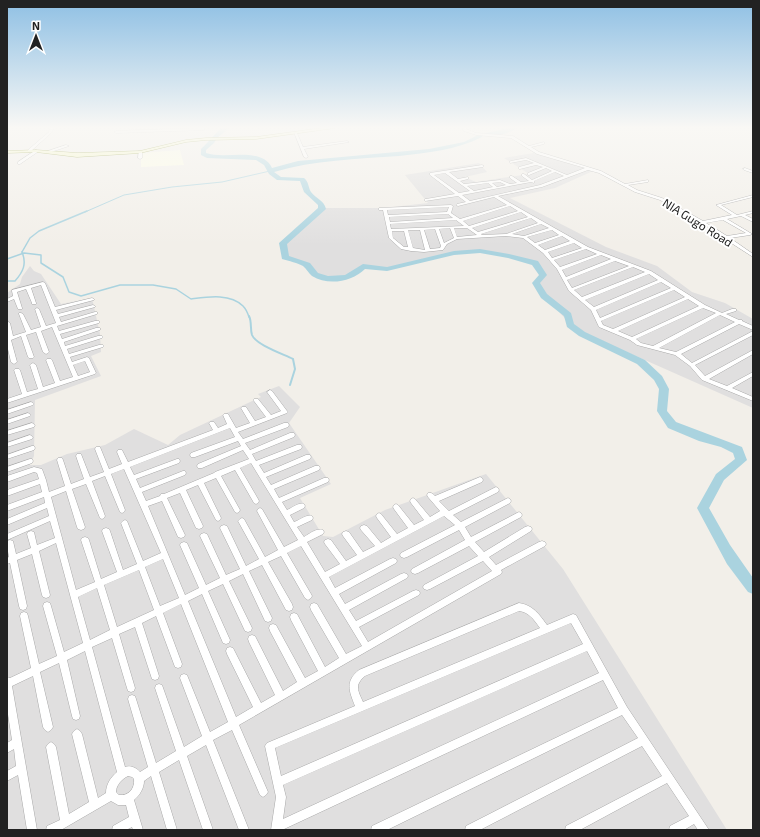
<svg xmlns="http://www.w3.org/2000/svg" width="760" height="837" font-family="'Exo 2',sans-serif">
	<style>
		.residential { fill: #e0dfdf }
		.education { fill: #ffffe5 }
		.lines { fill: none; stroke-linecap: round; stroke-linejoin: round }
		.stream-far2 { stroke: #aad3df; stroke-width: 1 }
		.stream-far1 { stroke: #aad3df; stroke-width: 1.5 }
		.stream { stroke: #aad3df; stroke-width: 2 }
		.river { fill: #aad3df; fill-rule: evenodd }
		.street-casing { stroke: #a9a9a9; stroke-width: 1 }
		.secondary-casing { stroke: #707d05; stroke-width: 1 }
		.street { fill: #fff; fill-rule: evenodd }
		.secondary { fill: #f7fabf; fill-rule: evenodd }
		.labels { text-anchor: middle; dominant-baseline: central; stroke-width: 4; stroke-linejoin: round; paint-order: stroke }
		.far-street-label { font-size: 12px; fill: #222; stroke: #fff }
	</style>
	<rect width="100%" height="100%" fill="#f2efe9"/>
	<g class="residential">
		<path d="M534 153 593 171 555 188 510 198 606 247 657 266 692 292 725 303 753 319V408L575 329 546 298 537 285 542 276 534 263 503 255 480 251 457 253 387 269 363 266 356 273 336 279 320 277 307 265 285 257 283 243 322 208H384L428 203 405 175 479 163 487 172 465 177 476 182 529 174 504 158Z"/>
		<path d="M30 266 34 271 41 274 61 304 92 298 100 334 101 352 91 356 101 376 35 400 34 456 30 465H41L67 454 105 445 134 429 168 445 180 435 261 397 258 394 279 386 300 407 289 423 331 484 300 498 323 536 333 537 385 510 486 474 563 569 727 830H7V293L20 284 22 277Z"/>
	</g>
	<path class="education" d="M180 150 184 165 141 167V153Z"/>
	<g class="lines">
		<path class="stream-far2" d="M85 212 124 195 172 187 222 182 270 171"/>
		<g class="stream-far1">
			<path d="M22 252 30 238 39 231 87 211"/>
			<path d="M7 259 24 253 41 255V263L63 277 69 292 81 296 120 285H153L176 289 191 299C207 297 230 293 243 306 246 309 248 314 249 317"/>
			<path d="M7 281H15C23 272 27 264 22 252"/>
		</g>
		<path class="stream" d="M249 316C252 322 250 329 252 335 256 345 283 354 293 359L295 369 290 385"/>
		<g class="river">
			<path d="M222 128H229L217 138 214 143 206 150V153C225 160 262 146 272 168L298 161 429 149 464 142 478 135H482V137C456 150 427 153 399 156 357 159 314 160 274 172L281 177 304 178C309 182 308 187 311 192 316 199 324 200 326 209L287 244 289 256 310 263 318 273 328 276 345 275 363 264 387 267 454 251 480 249 509 254 538 261 547 275 540 283 547 294 571 313 574 324 585 332 645 360 662 376 669 389 667 411 676 422 742 447 747 460 724 480 709 508 730 545 753 578V594L748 592 727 564 697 508 716 474 735 459 733 453 721 447 699 441 668 428 657 411 659 389 654 380 637 364 579 336 567 327 564 316 541 298 532 283 539 275 532 265 508 258 480 253 454 255 387 271 365 269C352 282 328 286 312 276 308 273 307 269 303 266 298 263 289 261 282 259L279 243 318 208V205L304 192 300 181 277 180 269 174 264 165 256 160 207 158 201 155V149C209 142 214 134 222 128Z"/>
			<path d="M508 128H517C510 133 490 139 482 134Z"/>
		</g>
		<g class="street-casing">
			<g id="street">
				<path d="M50 128H54L51 133 30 152H28V150L49 132Z"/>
				<path d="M205 128 204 130 116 133 114 132 116 131Z"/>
				<path d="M462 128H466V129L476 133 513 136 529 146 544 142V144L531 147 539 152 601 171 625 184 648 180V182L628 185 637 190 662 198 703 221 732 215 716 205 753 195V197L721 205 737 215 753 211V213L745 215 753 219V222L741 216 727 219 752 234 750 235 730 238 753 254V257L725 239H723V237L708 227 660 200 635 192 599 173 588 170 542 187 498 196 588 247 651 271 705 305 722 313 732 309H736V311L726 314 739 320H742V321L753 326V330L739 324 681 354 692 363 753 331V335L695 365 705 376 753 350V354L709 379 727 386 753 372V376L732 388 753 397V401L702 380 690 366 675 355 637 345 630 340 599 327 591 310 569 291 557 269 543 253 523 238 506 236 457 239 447 244 443 250 424 252 411 251 401 249 389 238 383 210H379V208L451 205 453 206 451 213 460 219 507 205 494 197 458 206 456 205 457 204 466 202 458 196 425 201V199H426L455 194 430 175V173L482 165 484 166 483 167 449 172 458 179 468 177V179L460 181 464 184 500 180 510 184 517 183 510 178V176H512L521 182 529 181 522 176V174H524L532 180 552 171 546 168 529 175H528V173L543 167 536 165 520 169H519V167L534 163 526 160 510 163 509 162 511 161 526 158 567 175 585 168 537 154 511 138 476 135 464 131ZM555 172 564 176 540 185 470 201 462 195 531 182 534 183V181ZM445 173 470 191 459 193 434 175ZM500 182 506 185 497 187 492 183ZM488 183 493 187 474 191 467 186ZM510 206 518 211 469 226 463 221ZM449 207 447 212 388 215 387 210ZM521 212 528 217 478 232 472 228ZM448 214 453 218 390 222 389 217ZM531 218 538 223 506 234 482 235 481 234ZM456 220 464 226 391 229 390 224ZM723 220 746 233 727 236 706 223ZM541 224 549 228 524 236 512 234ZM450 228 454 238 444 243 439 229ZM454 228H467L477 235 457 237ZM435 229 441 246 440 248 430 249 424 230ZM408 230H420L425 250 413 248ZM552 230 559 235 535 243 527 237ZM392 231H404L408 247H404L393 238ZM562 236 570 241 545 250 538 245ZM574 243 582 248 552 258 548 252ZM586 249 597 254 560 267 554 260ZM601 255 611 259 566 277 562 270ZM615 261 629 266 572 288 567 280ZM633 267 645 272 582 297 574 290ZM649 274 658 280 594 307 585 300ZM661 282 671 288 600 318 596 310ZM674 290 685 297 613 329 603 325 601 321ZM688 299 699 306 632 337 618 331ZM703 308 716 313 653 346 641 343 636 339ZM720 315 735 322 676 352 659 348Z"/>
				<path d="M294 132 297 133 303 147 347 141 349 142 304 149 308 157 306 158 304 157Z"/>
				<path d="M66 145 69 146 48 153 45 152Z"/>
				<path d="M36 150 39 151 20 164H18V162Z"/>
				<path d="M139 151 142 152V158L140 159 138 158Z"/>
				<path d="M745 168 753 171V173L744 170 743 169Z"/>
				<path d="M43 282 45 283 55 307 92 298 94 299V300L56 310 58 314 93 305 95 306V307L59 317 61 322 95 312H97V314L57 326 59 331 95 321H99V323L60 334 62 339 96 328H100V330L64 342 65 346 98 336H102L103 337 102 338 67 349 69 354 99 345H103L104 346 103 347 70 357 72 362 87 357 89 358 96 373 95 374 7 403V399L22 394 14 370 15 369H19L20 370 27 392 38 389 30 365 31 364 33 363 36 365 43 387 55 383 46 360 47 359H51L52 360 60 381 73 377 52 327 41 331 49 352 48 353 46 354 43 352 36 332 26 335 34 357 33 358H29L28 357 21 336 11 340 17 362 14 364 11 362 7 345V337H8L7 333V321L10 323 13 336 26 332 19 314V313H21L23 314 31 330 41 327 35 309 37 308 39 309 46 326 56 323 41 285 31 288 36 303V304H32V303L26 289 17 292 22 308V309H18L14 299 7 302V299L13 296 12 291V290ZM85 361 90 372 78 376 73 365Z"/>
				<path d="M270 390 272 391 287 411 288 412 287 413 238 432 243 439 284 423H288L289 425 288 427 245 443 250 450 290 433H294L295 435 294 437 252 454 256 461 297 445H301L302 447 301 449 259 465 264 473 306 455H310L311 457 310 459 266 477 271 485 315 466H319L320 468 319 470 274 489 279 498 324 478H328L329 480 328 482 282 502 287 510C292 508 299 502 304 504L305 506 304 508 290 515 294 522C300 520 307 514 312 516L313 518 312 520 297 527 304 537C309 534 316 528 323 530L324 532 323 534 307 542 325 572 340 564 325 544 324 542 325 540 328 539 331 540 346 561 357 555 343 536 342 534 343 532 346 531 349 532 363 552 375 546 361 530 360 528 361 526 364 525 367 526 381 543 391 537 377 518 376 516 377 514 379 513 381 514 397 534 408 528 394 509 393 507 394 505 396 504 398 505 414 525 424 520 411 503 410 501 411 499 413 498 415 499 430 517 440 511 428 497 427 495 428 493C431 492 433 494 435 496L480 477 482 478 483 480 482 482 439 501 449 511 494 488 496 487 498 488 499 490 498 492 453 515 461 522 506 499 508 498 510 499 511 501 510 503 465 527 471 537 517 513 519 512 521 513 522 515 521 517 475 542 484 552 525 527 528 526 531 527 532 529 531 531 489 557 496 565 539 542 542 541 545 542 546 544 545 546 501 570 502 572 501 574 239 725 268 792 266 795 263 797 260 795 232 730 213 740 249 830H239L206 745 187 756 213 830H203L179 760 159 772 177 830H167L151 776 144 781C144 788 140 795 134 800L143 830H133L132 827 126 830H112L113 826 129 817 126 805H118L111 801 61 830H46L47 826 60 820 46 747 48 744 51 742 54 744 56 747 69 814 89 802 72 734 74 731 77 729 80 731 82 734 98 798 106 793C106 784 111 777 117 772L85 651 67 660 80 716 79 719 76 720 73 719 72 716 59 663 40 672 53 727 51 730 48 732 45 730 43 727 33 676 12 686 37 830H27L18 775 7 781V771L16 766 14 749 7 753V743L12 740 7 708V677L10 678 31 668 20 616 21 613 24 612 27 613 28 616 39 664 57 656 43 606 44 603 47 602 50 603 51 606 64 652 83 643 56 543 39 551 50 595 49 597 46 598 43 597 42 595 32 554 17 560 27 606 26 609 23 610 20 609 19 606 10 563 7 564V558L9 557 7 546V541L10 540 13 541 16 554 31 548 27 534 28 532 31 531 34 532 37 545 55 538 50 521 7 540V534L49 516 47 508 7 525V519L45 503 44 497 7 511V505L42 492 40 484 7 496V490L39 479 37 473 34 472 7 482V476L34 467 42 469 46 480 49 492 65 486 57 460 58 458H62L63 460 71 484 84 479 76 456 77 454H81L90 477 104 472 95 449 96 447H100L109 469 122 464 117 452 118 450H122L128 462 213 430 209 423 210 422H214L218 428 227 424 223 415 224 414H228L236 428 250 423 241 408 242 407H246L255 421 266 417 254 401 253 400 254 399H258L271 415 281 411 267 392ZM230 428 235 437 191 453 190 455 191 457H195L238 441 241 446 198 464 197 466 198 468H202L243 450 249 459 215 472 214 473 164 494H161L160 496 146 501 142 492 185 475 186 473 185 471H183L140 488 136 479 179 463 180 461 179 459H177L134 475 130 467ZM251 463 298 540 284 547 262 509 260 508 258 509 257 511 278 550 265 557 244 519 242 518 240 519 238 521 259 559 246 566 227 526 224 525 221 526 220 528 240 569 226 575 207 534 204 533 201 534 200 536 220 578 206 585 187 543 184 542 181 543 180 545 199 588 185 595 148 506 162 501 178 537 181 538 184 537 185 535 167 498 180 493 196 528 199 529 202 528 203 526 186 490 198 485 216 520 218 521 220 520 221 518 204 483 216 478 235 512 237 513 239 512 240 510 221 476 235 470 254 503 256 504 258 503 259 501 258 499 240 468ZM124 469 161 553 143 561 127 521 125 520 123 521 121 523 137 564 123 570 110 531 109 529 106 528 103 529 102 531 117 572 101 579 89 540 88 538 85 537 82 538 81 540 95 582 76 590 51 497 66 491 77 527 78 529 81 530 84 529 85 527 72 489 86 484 100 518 102 519 104 518 105 516 92 481 105 476 120 512 122 513 124 512 125 510 111 474ZM444 516 455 525 401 553 400 555 401 557 404 558 407 557 459 530 465 540 412 569 411 571 412 573 415 574 418 573 469 546 478 556 424 585 423 587 424 589 427 590 430 589 483 561 492 571 368 642 359 627 419 595 420 593 419 591 416 590 413 591 356 621 349 610 407 578 408 576 407 574 404 573 401 574 345 604 339 594 396 563 397 561 396 559 393 558 390 559 335 588 329 577ZM301 546 362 646 346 654 317 604 314 603 311 604 310 607 311 610 339 658 325 667 297 614 294 613 291 614 290 617 291 620 318 671 305 678 276 625 273 624 270 625 269 628 270 631 297 682 283 691 255 636 252 635 249 636 248 639 249 642 275 695 261 703 233 648 230 647 227 648 226 651 227 654 253 707 236 717 188 601 202 594 223 643 226 644 229 643 230 640 208 591 223 584 245 631 248 632 251 631 252 628 229 581 243 574 265 621 268 622 271 621 272 618 249 571 262 565 286 610 289 611 292 610 293 607 292 604 268 562 281 556 305 598 308 600 311 598 312 596 311 594 287 553ZM163 559 179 598 160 606 145 567ZM139 570 154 610 117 627 104 585ZM97 588 110 630 90 640 78 597ZM181 604 228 722 210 732 187 675 184 674 181 675 180 678 202 736 184 747 162 685 159 684 156 685 155 688 176 751 156 763 136 699 135 696 132 695 129 696 128 699 148 767 140 772C137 768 130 765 125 767L92 647 112 638 127 688 128 691 131 692 134 691 135 688 119 634 135 627 152 679 155 680 158 679 159 676 142 623 156 616 175 667 178 668 181 667 182 664 163 613ZM128 776 132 777 134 779C135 789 128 796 119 795L116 792C116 785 122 779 128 776Z"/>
				<path d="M31 402 33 403 34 404 33 405 7 414V410Z"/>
				<path d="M28 413 31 415 30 416 7 424V420Z"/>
				<path d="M32 423 35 425 34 427 7 435V431Z"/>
				<path d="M30 435 33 437 32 439 7 447V443Z"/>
				<path d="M32 446H34L35 448 34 450 7 459V455Z"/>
				<path d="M30 459H32L33 461 32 463 7 472V467Z"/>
				<path d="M519 603C533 605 539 614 547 625L573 614 576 615 627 707 709 830H698L694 824 684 830H669L670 826 689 816 667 783 580 830H565L566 826 662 776 642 746 480 830H465L466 826 638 738 622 715 387 830H371L372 826 618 708 603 680 282 830H271L276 797 265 746 267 743 355 706C349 691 345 681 359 670ZM519 611C529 612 534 620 540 628L363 702C358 691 354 685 365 676ZM571 623 583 644 281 776 275 748ZM587 651 599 673 283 819 286 797 283 785Z"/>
			</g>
		</g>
		<g class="secondary-casing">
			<path id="secondary" d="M322 128H335L256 139 206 140 186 142 140 153 77 157 36 152 7 153V151L36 150 77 153 140 151 186 140 206 138 256 137Z"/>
		</g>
		<use href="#street" class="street"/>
		<use href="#secondary" class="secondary"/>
	</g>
	<linearGradient id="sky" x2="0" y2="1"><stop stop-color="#8fc0e4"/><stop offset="0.52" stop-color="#f9f8f5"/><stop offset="1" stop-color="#f9f8f5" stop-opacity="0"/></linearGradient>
	<rect width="760" height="245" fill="url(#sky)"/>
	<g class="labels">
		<g class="far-street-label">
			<text transform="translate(698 222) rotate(32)">NIA Gugo Road</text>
		</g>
	</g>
	<rect width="760" height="837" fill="none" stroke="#222222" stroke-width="16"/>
	<g transform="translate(36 36)" stroke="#ffffff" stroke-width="3" paint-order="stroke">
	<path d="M0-3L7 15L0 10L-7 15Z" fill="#222222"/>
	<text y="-6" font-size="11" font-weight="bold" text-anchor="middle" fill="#222222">N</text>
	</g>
</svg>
